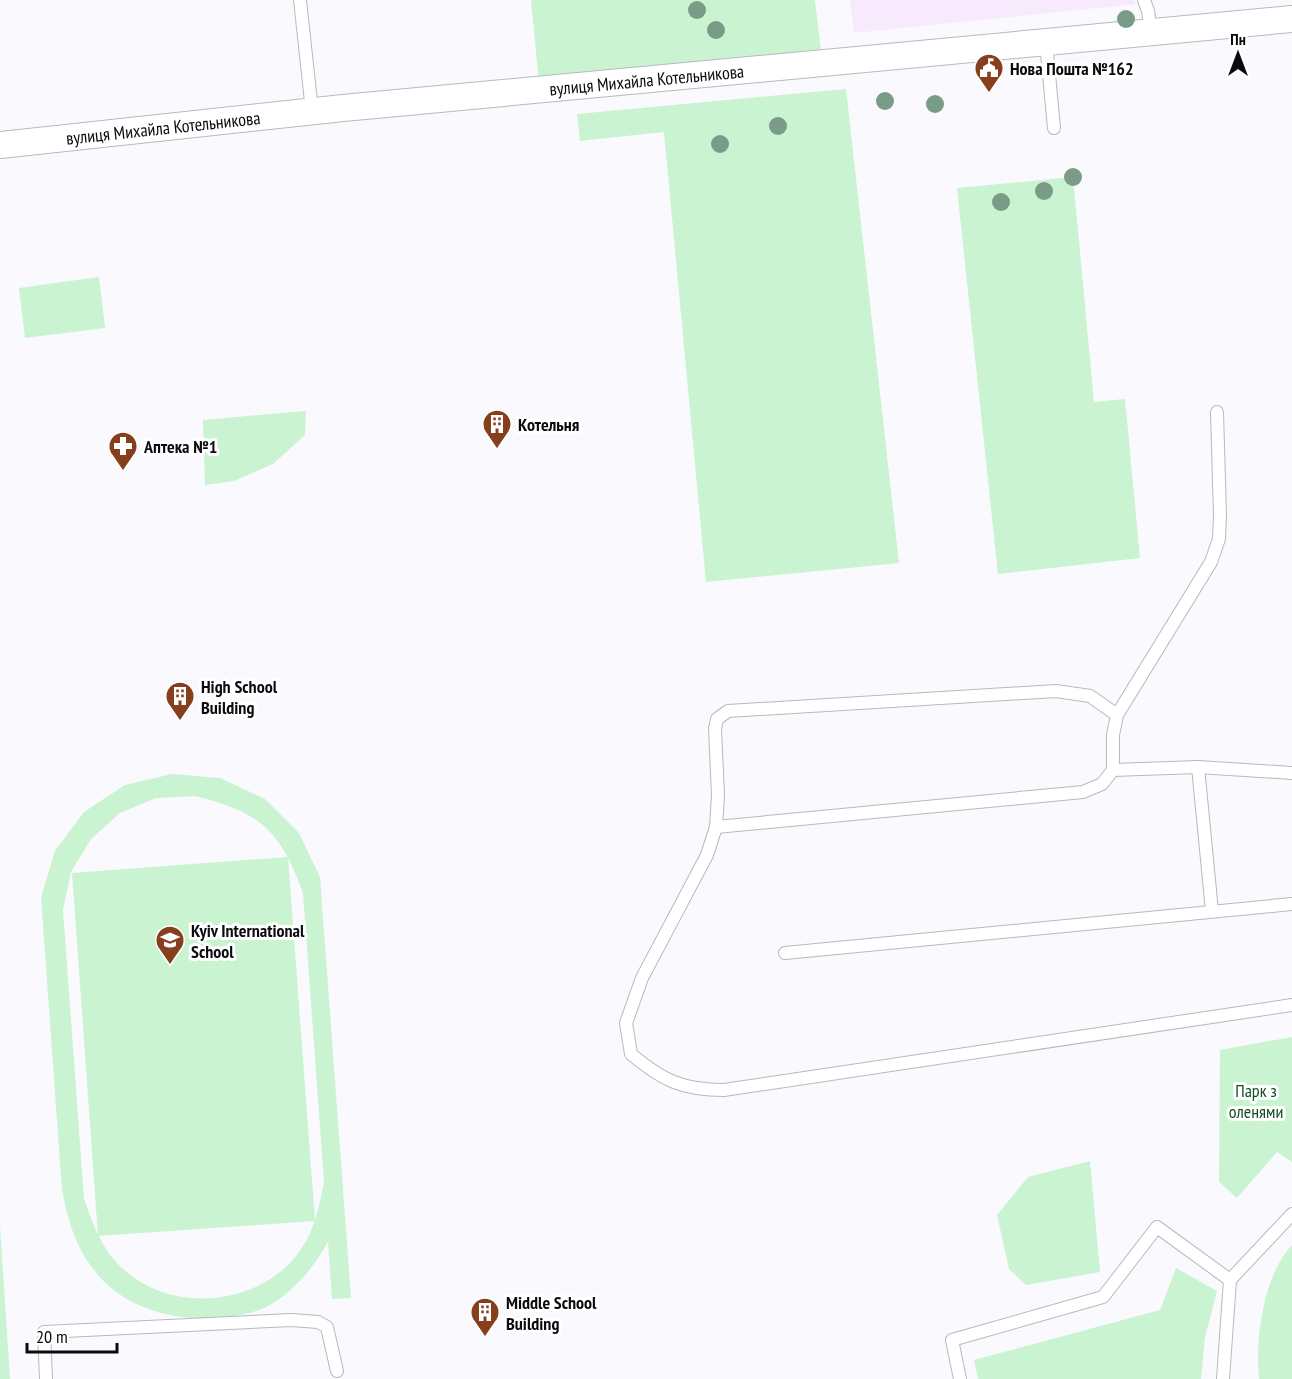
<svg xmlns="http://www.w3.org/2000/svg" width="1292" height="1379" font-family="'PT Sans Narrow',sans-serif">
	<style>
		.commercial { fill: #f8eafd }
		.green { fill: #caf3d1; fill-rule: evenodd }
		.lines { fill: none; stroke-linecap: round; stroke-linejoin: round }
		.lane-casing { stroke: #b9b8c0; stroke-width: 14 }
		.street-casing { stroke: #b9b8c0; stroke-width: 28 }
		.lane { stroke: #fff; stroke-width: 12 }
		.street { stroke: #fff; stroke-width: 26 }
		.tree { fill: #799b87 }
		.labels { text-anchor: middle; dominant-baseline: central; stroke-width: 6; stroke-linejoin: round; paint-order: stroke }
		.poi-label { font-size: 18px; font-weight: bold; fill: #0b0b0e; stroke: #fff; text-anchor: start }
		.street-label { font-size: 18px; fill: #0b0b0e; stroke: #fff }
		.park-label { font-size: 18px; fill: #114e25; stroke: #fff }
	</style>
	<rect width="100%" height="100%" fill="#f9f9fe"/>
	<path class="commercial" d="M850 0H1134L1136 4 854 33Z"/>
	<g class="green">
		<path d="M531 0H815L822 59 539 83Z"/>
		<path d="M846 89 899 563 706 582 664 132 580 141 577 114Z"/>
		<path d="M1073 177 1094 402 1125 399 1140 558 998 574 957 188Z"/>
		<path d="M99 277 105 328 25 338 19 288Z"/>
		<path d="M306 411 305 435 273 464 234 481 205 485 203 420Z"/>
		<path d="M172 774 220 778 265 799 299 833 320 877 351 1298 332 1299 328 1241C314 1269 285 1303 253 1312 200 1327 129 1317 94 1270 75 1246 68 1220 62 1190L41 897 55 851 84 812 125 785ZM195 796C260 812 280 830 303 893L324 1182C319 1208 314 1233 297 1255 256 1307 169 1314 121 1267 101 1248 93 1224 84 1199L63 910 71 872 91 839 120 813 156 798Z"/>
		<path d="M288 857 315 1221 98 1236 72 873Z"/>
		<path d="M1292 1037V1162L1277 1152 1237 1198 1219 1182 1220 1050Z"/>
		<path d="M1090 1161 1100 1272 1026 1285 1009 1269 997 1215 1028 1177Z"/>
		<path d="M0 1225 10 1379H0Z"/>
		<path d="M1292 1245V1379H1259C1255 1339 1263 1276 1292 1245Z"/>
		<path d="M1176 1268 1217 1291 1205 1337 1201 1379H978L974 1360 1160 1310Z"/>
	</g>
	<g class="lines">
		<g class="lane-casing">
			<g id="lane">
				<path d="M300 0 312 111"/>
				<path d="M1144 0 1148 11 1151 33"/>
				<path d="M1046 42 1054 128"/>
				<path d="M1117 715 1090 696 1056 691 728 711 717 719 715 729 718 795 716 827 707 855 642 978 626 1023 631 1054C662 1080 682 1090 724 1090L1292 1005"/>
				<path d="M1198 767 1212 911"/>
				<path d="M1113 770 1198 767 1292 773"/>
				<path d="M716 827 1083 792 1102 784 1113 770V735L1117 715 1211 562 1219 539 1220 515 1217 412"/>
				<path d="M785 953 1292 904"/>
				<path d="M46 1379 44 1332 291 1320 318 1322 327 1327 337 1371"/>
				<path d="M960 1379 952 1340 1103 1297 1157 1227 1230 1280"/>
				<path d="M1223 1379 1230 1280 1292 1214"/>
			</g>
		</g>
		<g class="street-casing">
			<g id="street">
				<path id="s1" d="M0 145 343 108 1292 19"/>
			</g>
		</g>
		<use href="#lane" class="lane"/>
		<use href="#street" class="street"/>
	</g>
	<g class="tree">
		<circle cx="697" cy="10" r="9"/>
		<circle cx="1126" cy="19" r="9"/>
		<circle cx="716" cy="30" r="9"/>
		<circle cx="885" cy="101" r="9"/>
		<circle cx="935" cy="104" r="9"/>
		<circle cx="778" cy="126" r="9"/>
		<circle cx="720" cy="144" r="9"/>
		<circle cx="1073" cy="177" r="9"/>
		<circle cx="1044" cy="191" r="9"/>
		<circle cx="1001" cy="202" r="9"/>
	</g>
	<defs>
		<g id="civic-pin" transform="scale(1.5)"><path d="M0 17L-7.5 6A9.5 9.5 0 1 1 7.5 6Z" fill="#863f1c" stroke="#fff"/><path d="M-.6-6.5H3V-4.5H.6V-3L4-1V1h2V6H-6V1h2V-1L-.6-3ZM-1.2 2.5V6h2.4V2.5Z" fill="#fff"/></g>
		<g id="building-pin" transform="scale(1.5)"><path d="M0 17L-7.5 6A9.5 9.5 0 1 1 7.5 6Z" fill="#863f1c" stroke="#fff"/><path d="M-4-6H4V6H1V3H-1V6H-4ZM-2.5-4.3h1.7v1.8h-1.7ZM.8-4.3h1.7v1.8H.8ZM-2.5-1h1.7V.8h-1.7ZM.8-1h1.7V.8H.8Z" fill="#fff"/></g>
		<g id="pharmacy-pin" transform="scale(1.5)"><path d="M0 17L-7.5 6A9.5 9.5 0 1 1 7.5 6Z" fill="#863f1c" stroke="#fff"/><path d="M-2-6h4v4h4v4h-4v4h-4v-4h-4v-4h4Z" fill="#fff"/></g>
		<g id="school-pin" transform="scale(1.5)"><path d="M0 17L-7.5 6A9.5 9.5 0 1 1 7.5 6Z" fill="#863f1c" stroke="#fff"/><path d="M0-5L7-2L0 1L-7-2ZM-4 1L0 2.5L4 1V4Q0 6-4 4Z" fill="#fff"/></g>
	</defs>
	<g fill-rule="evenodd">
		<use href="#civic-pin" x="989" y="68"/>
		<use href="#building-pin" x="497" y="424"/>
		<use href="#pharmacy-pin" x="123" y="446"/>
		<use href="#building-pin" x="180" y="696"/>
		<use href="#school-pin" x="170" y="940"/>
		<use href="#building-pin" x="485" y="1312"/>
	</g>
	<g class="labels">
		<g class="poi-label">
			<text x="1010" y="68">Нова Пошта №162</text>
			<text x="518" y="424">Котельня</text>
			<text x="144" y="446">Аптека №1</text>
			<text x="201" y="686">High School<tspan x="201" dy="21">Building</tspan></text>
			<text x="191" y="930">Kyiv International<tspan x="191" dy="21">School</tspan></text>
			<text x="506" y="1302">Middle School<tspan x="506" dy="21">Building</tspan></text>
		</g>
		<g class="street-label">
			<text stroke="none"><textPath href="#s1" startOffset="650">вулиця Михайла Котельникова</textPath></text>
			<text stroke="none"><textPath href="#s1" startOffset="164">вулиця Михайла Котельникова</textPath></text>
		</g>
		<g class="park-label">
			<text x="1256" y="1090">Парк з<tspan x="1256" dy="21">оленями</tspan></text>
		</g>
	</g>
	<g transform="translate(1238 54)" stroke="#ffffff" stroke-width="4.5" paint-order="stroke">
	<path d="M0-4.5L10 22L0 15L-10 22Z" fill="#0b0b0e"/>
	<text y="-9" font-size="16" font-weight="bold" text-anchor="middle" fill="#0b0b0e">Пн</text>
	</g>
	<path d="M27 1343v9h90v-9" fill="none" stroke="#0b0b0e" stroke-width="3"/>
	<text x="36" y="1343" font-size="18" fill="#0b0b0e" stroke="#ffffff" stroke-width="4.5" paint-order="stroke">20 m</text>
</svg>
